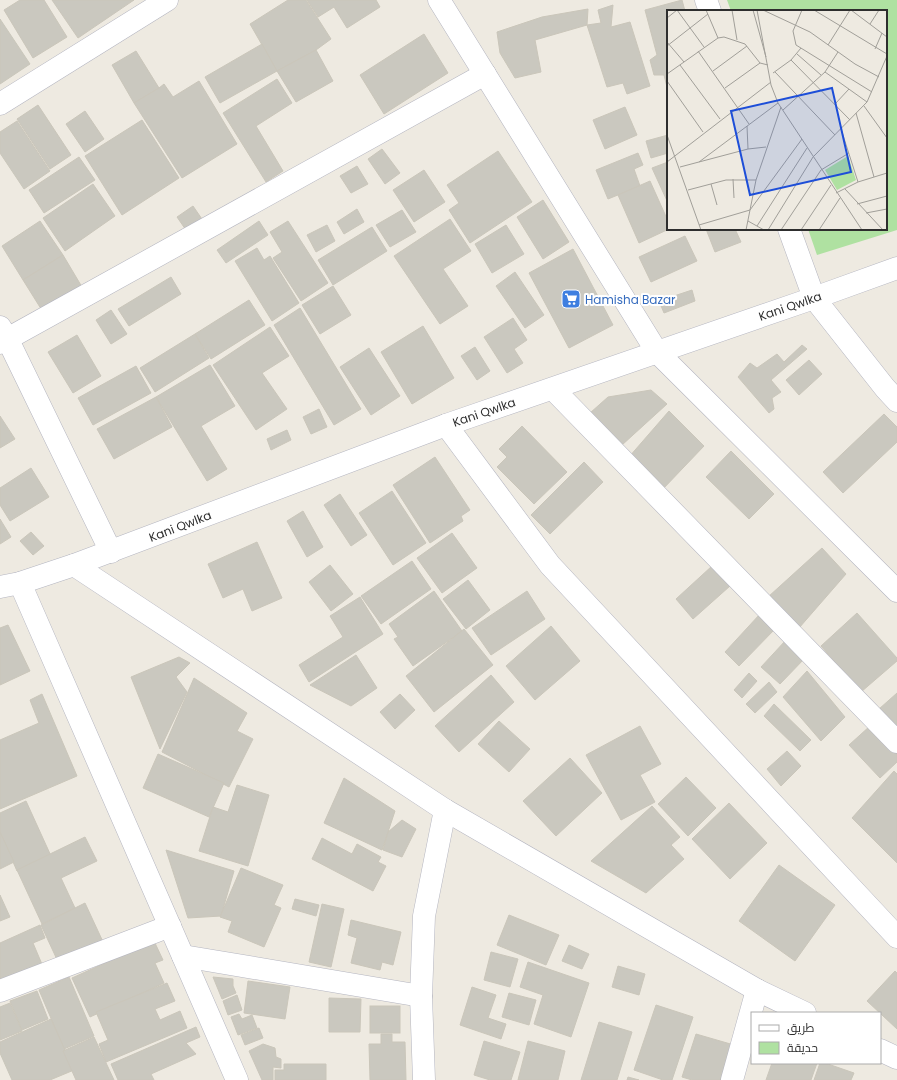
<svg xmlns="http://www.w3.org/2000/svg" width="897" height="1080" font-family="Poppins,Cairo,sans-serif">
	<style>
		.green { fill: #afe1a1 }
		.building { fill: #cac8bf; stroke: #cac6ba }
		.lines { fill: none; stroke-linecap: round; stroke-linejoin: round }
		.street-casing { stroke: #b4b5c0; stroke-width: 23 }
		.secondary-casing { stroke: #b4b5c0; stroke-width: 23 }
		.street { stroke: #fff; stroke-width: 22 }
		.secondary { stroke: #fff; stroke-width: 22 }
		.labels { text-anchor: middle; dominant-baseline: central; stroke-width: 4; stroke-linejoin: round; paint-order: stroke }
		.shop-label { font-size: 12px; fill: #366cbe; stroke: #fff; text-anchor: start }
		.street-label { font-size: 12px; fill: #2e2e2e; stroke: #fff }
		.inset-road { fill: none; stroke: #a19f99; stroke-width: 1 }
		.view { fill: #1d4ed8; fill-opacity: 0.15; stroke: #1d4ed8; stroke-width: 2 }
		.inset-edge { fill: none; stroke: #2e2e2e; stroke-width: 2 }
	</style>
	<rect width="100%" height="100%" fill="#eeeae1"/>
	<path class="green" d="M727 0H897V230L817 255 808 229H886V11H731Z"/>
	<g class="building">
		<path d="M20 0H44L67 37 33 58 4 10Z"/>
		<path d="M52 0H134L78 38Z"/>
		<path d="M288 0H306L331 39 316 50 277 71 250 24Z"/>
		<path d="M307 0H376L380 7 347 28 334 7 318 17Z"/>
		<path d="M682 0 685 11H668V91L664 75H654L650 60 657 55 645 10Z"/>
		<path d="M613 5 611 27 630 22 650 86 627 94 623 83 607 87 587 25 601 23 598 10Z"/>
		<path d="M588 9 587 25 535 40 541 72 515 78 500 53 497 32 542 17Z"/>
		<path d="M0 19 30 64 0 84Z"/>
		<path d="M424 34 448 73 384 114 360 75Z"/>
		<path d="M262 44 277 71 220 103 205 77Z"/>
		<path d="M316 50 333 81 296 102 277 71Z"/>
		<path d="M136 51 159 88 134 103 112 65Z"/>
		<path d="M277 79 292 103 256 126 283 171 266 182 223 113Z"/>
		<path d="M199 81 237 144 182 178 134 103 159 88 164 84 173 97Z"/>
		<path d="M38 105 71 155 50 169 17 119Z"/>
		<path d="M625 107 637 135 605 149 593 120Z"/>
		<path d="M85 111 104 139 85 152 66 124Z"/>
		<path d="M142 120 179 178 122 215 85 156Z"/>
		<path d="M17 121 50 171 24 189 0 153V132Z"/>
		<path d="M668 135V153L651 158 646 141Z"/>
		<path d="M382 149 400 173 385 184 368 159Z"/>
		<path d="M498 151 532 202 470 243 449 210 459 203 447 185Z"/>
		<path d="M638 153 643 165 634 169 640 186 608 199 596 170Z"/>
		<path d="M79 157 95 180 44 213 29 190Z"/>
		<path d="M668 162V203L652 168Z"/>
		<path d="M357 166 368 184 351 193 340 176Z"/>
		<path d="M424 170 445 202 414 222 393 190Z"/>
		<path d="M650 181 668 221V229H669L639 243 618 195Z"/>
		<path d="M93 184 115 216 65 251 43 218Z"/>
		<path d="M543 200 569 242 543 259 517 217Z"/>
		<path d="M193 206 204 222 188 233 177 217Z"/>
		<path d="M357 209 364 222 344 234 337 222Z"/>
		<path d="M402 210 416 232 390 247 376 225Z"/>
		<path d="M450 219 471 251 443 269 468 306 440 324 394 256Z"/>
		<path d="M40 221 63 255 23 280 2 246Z"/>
		<path d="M259 221 268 235 226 263 217 250Z"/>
		<path d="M288 221 328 283 301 301 273 258 282 252 270 232Z"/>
		<path d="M327 225 335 241 316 252 307 235Z"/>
		<path d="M506 225 524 254 492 273 475 244Z"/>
		<path d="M372 227 387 251 333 285 318 260Z"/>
		<path d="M706 229H735L741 242 715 252Z"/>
		<path d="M685 236 697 261 651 282 639 257Z"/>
		<path d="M257 248 264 260 270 256 299 303 272 321 235 261Z"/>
		<path d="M573 249 613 325 569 348 529 273Z"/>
		<path d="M63 255 82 287 43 312 23 280Z"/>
		<path d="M515 272 544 315 525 328 496 286Z"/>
		<path d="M171 277 181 294 129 326 118 309Z"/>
		<path d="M333 286 351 315 320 334 302 305Z"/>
		<path d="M692 290 695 301 664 313 659 301Z"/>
		<path d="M249 300 265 325 211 359 195 334Z"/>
		<path d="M300 308 361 409 334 425 274 325Z"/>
		<path d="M111 310 127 334 111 344 96 320Z"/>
		<path d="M513 318 527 340 514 349 523 363 507 373 484 337Z"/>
		<path d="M423 326 454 378 412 404 381 352Z"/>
		<path d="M270 327 289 356 262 373 287 409 256 430 213 365Z"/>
		<path d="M195 334 209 358 155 392 140 368Z"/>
		<path d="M77 335 101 376 73 393 48 352Z"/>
		<path d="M802 345 807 349 771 380 781 392 772 398 774 409 769 413 738 377 750 363 757 368 777 354 784 362Z"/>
		<path d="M475 347 490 371 477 380 461 356Z"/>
		<path d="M369 348 400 396 371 415 340 367Z"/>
		<path d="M809 360 822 374 799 395 786 380Z"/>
		<path d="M210 365 235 406 201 426 227 469 207 481 156 397Z"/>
		<path d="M136 366 151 393 93 425 78 398Z"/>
		<path d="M651 390 667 404 622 445 590 413 608 397Z"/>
		<path d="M156 397 172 427 114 459 97 429Z"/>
		<path d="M319 409 327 427 311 434 303 417Z"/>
		<path d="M669 411 704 446 662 490 629 457Z"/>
		<path d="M884 414 897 427V442L843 493 823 472Z"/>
		<path d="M0 416 15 439 0 448Z"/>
		<path d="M522 426 567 472 534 504 497 467 507 457 499 449Z"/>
		<path d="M287 430 291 440 271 450 267 439Z"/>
		<path d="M731 451 774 494 749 519 706 477Z"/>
		<path d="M435 457 470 510 461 516 463 521 430 543 393 485Z"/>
		<path d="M584 462 603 482 550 534 531 515Z"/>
		<path d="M31 468 49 497 10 521 0 505V488Z"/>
		<path d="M392 491 426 543 393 565 359 513Z"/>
		<path d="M340 494 367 535 351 546 324 505Z"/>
		<path d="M303 511 323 547 307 557 287 521Z"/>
		<path d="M0 519 11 537 0 544Z"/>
		<path d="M31 532 44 546 33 555 20 541Z"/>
		<path d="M452 533 477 568 442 593 417 558Z"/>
		<path d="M257 542 282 598 252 611 243 589 223 598 208 564Z"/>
		<path d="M822 548 846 574 799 628 768 597Z"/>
		<path d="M412 561 431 589 381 624 361 596Z"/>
		<path d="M330 565 353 594 331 611 309 582Z"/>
		<path d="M712 566 730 586 693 619 676 599Z"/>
		<path d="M468 580 490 610 466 629 443 599Z"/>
		<path d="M434 591 462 631 413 666 394 639 398 637 389 624Z"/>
		<path d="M527 591 545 619 491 655 472 628Z"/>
		<path d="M360 597 383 634 309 682 299 665 343 637 330 616Z"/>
		<path d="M857 613 897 658V661L861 692 821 646Z"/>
		<path d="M760 614 775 629 739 666 725 652Z"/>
		<path d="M8 625 30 671 0 685V628Z"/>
		<path d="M551 626 580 661 535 700 506 666Z"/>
		<path d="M464 629 493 665 434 712 406 676Z"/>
		<path d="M786 640 805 658 780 684 761 667Z"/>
		<path d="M356 655 377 688 351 706 310 685Z"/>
		<path d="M179 657 190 663 176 677 187 692 160 749 131 677Z"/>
		<path d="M807 671 845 717 821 741 783 697Z"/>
		<path d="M749 673 757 681 742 698 734 690Z"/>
		<path d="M491 675 514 702 459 752 435 726Z"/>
		<path d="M194 678 247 713 237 731 253 739 229 787 162 752Z"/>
		<path d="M769 682 777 692 755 713 746 704Z"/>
		<path d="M897 693V730L879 709Z"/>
		<path d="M42 694 77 776 0 809V740L39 723 30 700Z"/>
		<path d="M400 694 415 710 395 729 380 712Z"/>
		<path d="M774 704 811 740 800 751 764 716Z"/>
		<path d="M499 721 530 749 509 772 478 744Z"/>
		<path d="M640 726 661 764 640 775 655 802 621 820 586 755Z"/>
		<path d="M870 726 897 754V762L880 778 849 745Z"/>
		<path d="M787 751 801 766 781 786 767 769Z"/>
		<path d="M158 754 224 783 209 817 143 788Z"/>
		<path d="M570 758 602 793 556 836 523 801Z"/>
		<path d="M894 771 897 774V863L852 818Z"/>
		<path d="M686 777 716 808 688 836 658 804Z"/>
		<path d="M344 778 395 811 382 850 324 823Z"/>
		<path d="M237 785 269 795 248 866 199 851 213 807 228 812Z"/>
		<path d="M26 801 51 856 17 871 0 832V813Z"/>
		<path d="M729 803 767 843 730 879 692 839Z"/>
		<path d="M652 806 680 837 671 845 684 859 646 893 591 861Z"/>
		<path d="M402 820 416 829 402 857 383 850 388 832Z"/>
		<path d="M0 832 14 862 0 869Z"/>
		<path d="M85 837 97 861 61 878 75 908 42 924 17 870Z"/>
		<path d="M322 838 352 854 357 844 381 857 378 862 386 866 373 891 312 859Z"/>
		<path d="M166 850 234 871 221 916 188 918Z"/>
		<path d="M779 865 835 905 795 961 739 921Z"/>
		<path d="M241 868 283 885 274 905 281 908 264 947 228 932 232 921 220 917Z"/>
		<path d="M0 895 10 917 0 921Z"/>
		<path d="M295 899 319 905 316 916 292 909Z"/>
		<path d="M85 903 104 944 60 966 41 925Z"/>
		<path d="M322 904 344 909 331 967 309 962Z"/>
		<path d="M509 915 559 935 546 965 497 945Z"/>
		<path d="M351 920 401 932 393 965 382 962 380 970 351 963 357 938 348 935Z"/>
		<path d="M40 925 45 938 33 943 44 969 0 981V943Z"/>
		<path d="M154 941 163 960 155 963 164 983 90 1017 72 978Z"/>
		<path d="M569 945 589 954 582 969 562 961Z"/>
		<path d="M491 952 518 959 510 987 484 980Z"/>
		<path d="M528 962 589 983 571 1037 534 1024 543 995 520 987Z"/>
		<path d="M618 966 645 974 639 995 612 987Z"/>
		<path d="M895 971 897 973V1029L867 1001Z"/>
		<path d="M69 977 94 1036 64 1049 39 990Z"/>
		<path d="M213 977 233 979V986L236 993 222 999Z"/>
		<path d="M248 981 290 987 285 1019 244 1013Z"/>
		<path d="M167 983 175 1001 155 1009 160 1020 180 1011 187 1028 106 1062 99 1044 108 1040 96 1012Z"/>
		<path d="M472 987 496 995 488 1018 506 1024 501 1039 460 1025Z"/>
		<path d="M37 991 48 1019 22 1030 10 1001Z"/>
		<path d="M509 993 536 1000 529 1025 502 1017Z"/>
		<path d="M237 995 242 1010 228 1015 223 1001Z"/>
		<path d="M329 998 361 999 360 1032H329Z"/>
		<path d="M10 1003 22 1031 0 1040V1007Z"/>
		<path d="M656 1005 693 1017 672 1080H663L634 1070Z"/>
		<rect x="370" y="1006" width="30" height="27"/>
		<path d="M239 1014 242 1019 252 1015 257 1028 238 1035 231 1017Z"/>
		<path d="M51 1019 74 1070 50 1080H12L0 1053V1042Z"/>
		<path d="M599 1022 632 1032 617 1080H581Z"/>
		<path d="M196 1027 200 1037 186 1043 196 1054 151 1074 154 1080H118L111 1064Z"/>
		<path d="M259 1028 263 1038 245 1045 241 1035Z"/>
		<path d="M381 1034H392V1042H405L406 1080H370L369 1044H381Z"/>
		<path d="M696 1034 734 1045 723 1080H692L682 1077Z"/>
		<path d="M94 1037 114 1080H76L63 1051Z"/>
		<path d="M484 1041 520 1052 511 1080H490L474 1075Z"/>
		<path d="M528 1041 565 1051 558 1080H518Z"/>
		<path d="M263 1044 275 1048 276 1057 281 1059V1068L273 1067V1080H262L249 1051Z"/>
		<path d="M772 1063H817L811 1080H766Z"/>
		<path d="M820 1063H825L854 1073 851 1080H814Z"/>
		<path d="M284 1064H326V1080H275V1070H284Z"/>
		<path d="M628 1077 639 1080H627Z"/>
	</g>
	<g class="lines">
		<g class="street-casing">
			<g id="street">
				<path d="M439 0 657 352 897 591"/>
				<path d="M706 0 710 11"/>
				<path d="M0 104 167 0"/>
				<path d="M789 229 814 298 885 388 897 401"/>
				<path d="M0 327 7 338 111 552"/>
				<path d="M0 343 485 74"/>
				<path d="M553 389 897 742"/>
				<path d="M446 425 550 565 897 937"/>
				<path d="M20 583 237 1080"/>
				<path d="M183 956 421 996"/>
				<path d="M0 991 170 926"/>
				<path d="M424 1080 421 996 424 916 445 810"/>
				<path d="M732 1080 757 990"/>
			</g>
		</g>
		<g class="secondary-casing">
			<g id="secondary">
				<path d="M74 565 445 810 757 990 805 1013"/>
				<path d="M0 587 20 583 74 565 446 425 814 298 897 268"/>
				<path d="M880 1050 897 1058"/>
			</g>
		</g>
		<use href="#street" class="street"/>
		<use href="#secondary" class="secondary"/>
	</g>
	<defs>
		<g id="supermarket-square" transform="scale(1)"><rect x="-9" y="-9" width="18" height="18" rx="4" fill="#3f7fe0" stroke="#fff"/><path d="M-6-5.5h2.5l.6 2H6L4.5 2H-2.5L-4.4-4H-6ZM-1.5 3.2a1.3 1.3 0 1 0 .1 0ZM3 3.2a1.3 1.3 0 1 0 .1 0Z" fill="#fff"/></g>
	</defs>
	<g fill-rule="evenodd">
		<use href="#supermarket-square" x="571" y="299"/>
	</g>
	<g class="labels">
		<g class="shop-label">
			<text x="585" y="299">Hamisha Bazar</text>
		</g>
		<g class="street-label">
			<text transform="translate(790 306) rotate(-19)">Kani Qwlka</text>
			<text transform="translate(484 412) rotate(-19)">Kani Qwlka</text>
			<text transform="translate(180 526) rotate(-21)">Kani Qwlka</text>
		</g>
	</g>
	<g transform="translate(667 10)">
		<rect width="220" height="220" fill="#eeeae1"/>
		<path d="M181 146 189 170 170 180 158 160Z" fill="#afe1a1"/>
		<path class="inset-road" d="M10 0 37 37M39 0 51 28M65 0 70 30M86 0 99 47M90 0 104 75 111 93 195 220M96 0 143 22 188 54 212 67M135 0 126 21 129 35 205 82M147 0 220 44M184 0 220 27M0 8 10 0M203 14 212 0M0 32 17 52M161 35 183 0M0 36 41 4M208 39 215 23M31 41 82 114M130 44 154 65M124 50 183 110M13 55 53 109M46 61 80 36M108 62 168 125M158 62 200 92M106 63 124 50 134 38M0 64 51 28 57 27 78 34 93 53 101 55M0 71 36 122M58 78 93 53M168 94 182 79M197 96 220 128M116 100 158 62 171 42M189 103 207 167M80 116 81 139M174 119 191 172M0 125 34 220M0 152 104 72M32 152 111 93M13 157 81 139 99 137M66 169 67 188M44 174 50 195M178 179 216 220M21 180 59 170H89M169 183 191 172 220 163M190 194 220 186M199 203 220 199M81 211 97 220M32 215 83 200 135 129M90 216 140 138M79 220 89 170 114 97M101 220 146 147 200 92 220 46M114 220 154 160 182 143M134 220 164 175M152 220 173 188"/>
		<path class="view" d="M165 78 184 162 83 185 64 101Z"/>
		<rect width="220" height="220" class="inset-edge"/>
	</g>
	<rect x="751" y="1012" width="130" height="52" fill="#ffffff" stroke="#ababab"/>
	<rect x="759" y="1025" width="20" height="6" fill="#ffffff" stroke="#ababab"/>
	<text x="787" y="1032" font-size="12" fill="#2e2e2e">طريق</text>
	<rect x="759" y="1042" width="20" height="12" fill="#afe1a1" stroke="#ababab"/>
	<text x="787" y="1052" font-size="12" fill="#2e2e2e">حديقة</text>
</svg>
